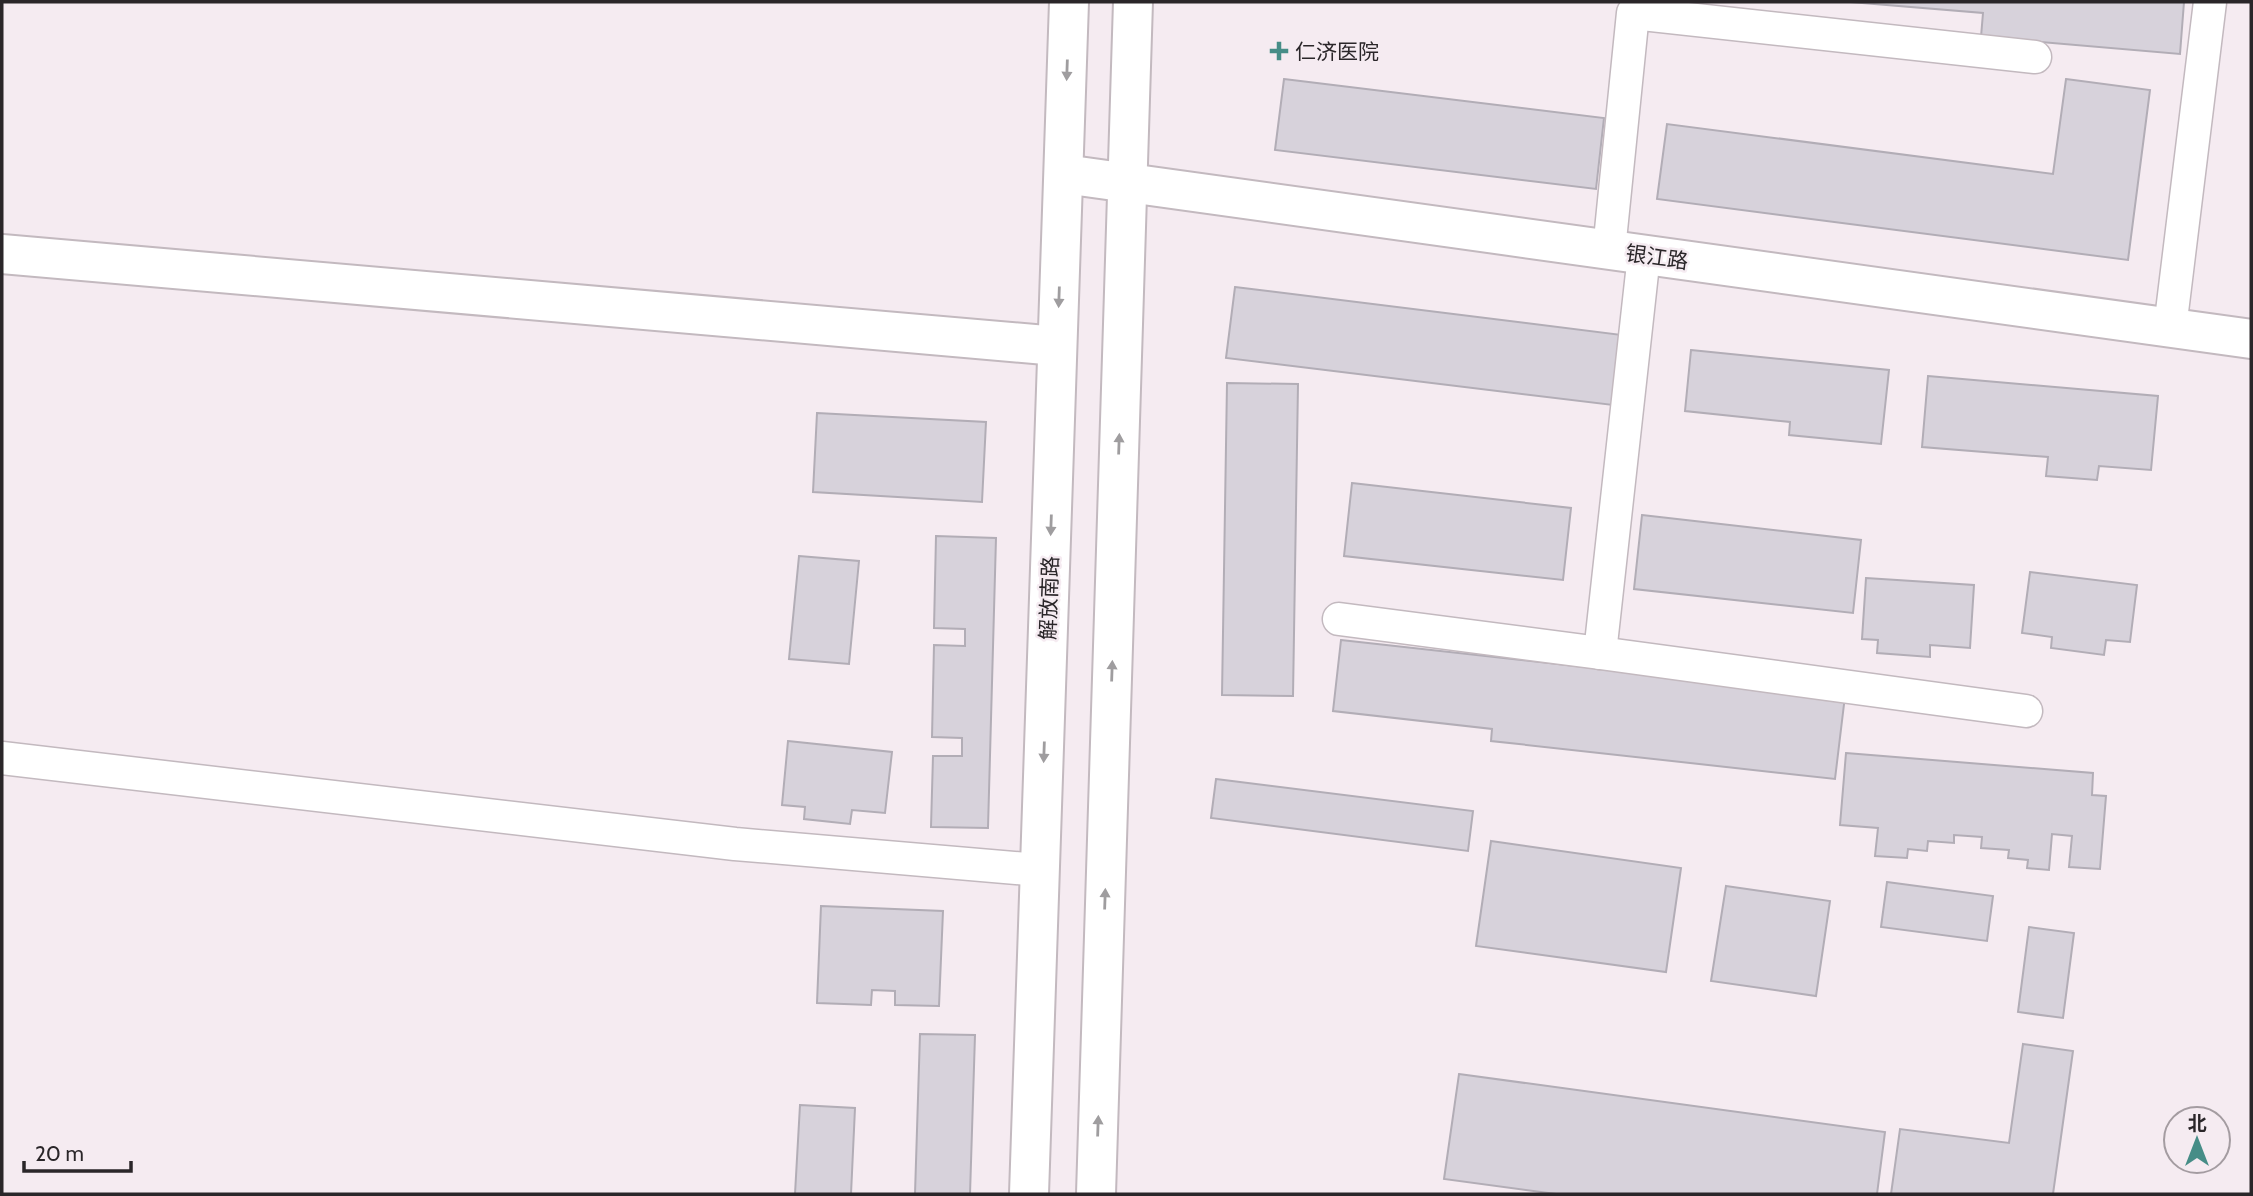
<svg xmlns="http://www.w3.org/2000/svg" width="2253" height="1196" font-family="Cabin,'Noto Sans SC',sans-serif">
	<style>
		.building { fill: #d7d2db; stroke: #b2adb6; stroke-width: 2 }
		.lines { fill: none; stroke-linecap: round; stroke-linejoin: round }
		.minor-casing { stroke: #c3b9bf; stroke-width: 35 }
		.tertiary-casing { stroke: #c3b9bf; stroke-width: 42 }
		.secondary-casing { stroke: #c3b9bf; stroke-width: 42 }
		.minor { stroke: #fff; stroke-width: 32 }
		.tertiary { stroke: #fff; stroke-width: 38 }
		.secondary { stroke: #fff; stroke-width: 38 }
		.oneway { fill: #9f9d9f }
		.poi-dot { fill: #468d87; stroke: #f5ebf1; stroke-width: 2.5 }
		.labels { text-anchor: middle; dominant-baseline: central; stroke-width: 5; stroke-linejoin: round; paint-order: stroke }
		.poi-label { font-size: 21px; fill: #2a2629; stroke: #f5ebf1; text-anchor: start }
		.street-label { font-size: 21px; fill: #2a2629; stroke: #f5ebf1 }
	</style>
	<rect width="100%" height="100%" fill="#f5ebf1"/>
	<g class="building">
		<path d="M1850 2H2184L2180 54 1981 37 1983 13Z"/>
		<path d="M1284 79 1604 118 1596 189 1275 150Z"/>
		<path d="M2066 79 2150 90 2128 260 1657 199 1667 124 2053 174Z"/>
		<path d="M1235 287 1630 336 1621 406 1226 358Z"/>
		<path d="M1691 350 1889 370 1881 444 1789 435 1790 422 1685 411Z"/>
		<path d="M1928 376 2158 396 2151 470 2099 466 2097 480 2046 476 2048 457 1922 447Z"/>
		<path d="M1227 383 1298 384 1293 696 1222 695Z"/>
		<path d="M817 413 986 422 982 502 813 492Z"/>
		<path d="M1352 483 1571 508 1563 580 1344 556Z"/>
		<path d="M1642 515 1861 540 1853 613 1634 589Z"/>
		<path d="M936 536 996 538 988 828 931 827 933 756H962V738L932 737 934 645 965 646V629L934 628Z"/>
		<path d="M799 556 859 561 849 664 789 659Z"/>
		<path d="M2030 572 2137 585 2130 642 2106 640 2104 655 2051 648 2052 637 2022 633Z"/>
		<path d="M1866 578 1974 585 1970 648 1930 645V657L1877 653 1878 640 1862 639Z"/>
		<path d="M1341 640 1845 696 1835 779 1491 741 1492 729 1333 711Z"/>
		<path d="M788 741 892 752 885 813 852 810 850 824 804 819 805 807 782 805Z"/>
		<path d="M1846 753 2093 773 2092 795 2106 796 2100 869 2069 867 2072 836 2052 834 2049 870 2027 868 2028 860 2008 858 2009 850 1981 848 1982 837 1954 835V843L1928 841 1927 851 1908 849 1907 858 1875 856 1878 828 1840 825Z"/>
		<path d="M1216 779 1473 811 1468 851 1211 818Z"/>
		<path d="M1491 841 1681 868 1666 972 1476 946Z"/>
		<path d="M1887 882 1993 896 1987 941 1881 927Z"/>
		<path d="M1726 886 1830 901 1816 996 1711 981Z"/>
		<path d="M821 906 943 911 939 1006 895 1005V991L872 990 871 1005 817 1003Z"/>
		<path d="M2029 927 2074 933 2063 1018 2018 1012Z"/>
		<path d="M920 1034 975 1035 970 1194H915Z"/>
		<path d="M2023 1044 2073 1051 2053 1194H1891L1900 1129 2009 1143Z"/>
		<path d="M1459 1074 1885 1132 1877 1194H1556L1444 1179Z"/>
		<path d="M800 1105 855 1108 851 1194H795Z"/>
	</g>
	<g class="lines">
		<g class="minor-casing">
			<g id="minor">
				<path d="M1609 250 1633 13 2035 57"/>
				<path d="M2170 328 2210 2"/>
				<path d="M1339 619 1600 653 2026 711"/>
				<path d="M1600 653 1644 255"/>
				<path d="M2 758 735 844 1039 870"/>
			</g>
		</g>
		<g class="tertiary-casing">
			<g id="tertiary">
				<path d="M1064 174 2251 339"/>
				<path d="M2 254 1057 346"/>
			</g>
		</g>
		<g class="secondary-casing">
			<g id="secondary">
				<path d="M1029 1194 1069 2"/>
				<path d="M1096 1194 1133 2"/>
			</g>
		</g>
		<use href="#minor" class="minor"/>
		<use href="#tertiary" class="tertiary"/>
		<use href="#secondary" class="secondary"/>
	</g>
	<defs><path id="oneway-solid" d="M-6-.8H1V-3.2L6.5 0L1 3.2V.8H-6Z" transform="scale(1.75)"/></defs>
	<g class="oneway">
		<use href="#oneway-solid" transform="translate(1067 70) rotate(92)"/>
		<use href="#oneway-solid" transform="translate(1059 297) rotate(92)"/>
		<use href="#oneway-solid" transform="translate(1119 444) rotate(-88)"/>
		<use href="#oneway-solid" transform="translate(1051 525) rotate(92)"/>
		<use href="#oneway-solid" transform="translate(1112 671) rotate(-88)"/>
		<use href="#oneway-solid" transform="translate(1044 752) rotate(92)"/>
		<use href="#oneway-solid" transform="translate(1105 899) rotate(-88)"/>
		<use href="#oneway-solid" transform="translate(1098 1126) rotate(-88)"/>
	</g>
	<path class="poi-dot" d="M1275.5 40.5h7v7h7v7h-7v7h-7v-7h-7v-7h7z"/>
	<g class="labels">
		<g class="poi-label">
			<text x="1295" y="51">仁济医院</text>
		</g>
		<g class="street-label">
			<text transform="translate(1657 257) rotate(8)">银江路</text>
			<text transform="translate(1049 598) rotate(-88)">解放南路</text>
		</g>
	</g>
	<rect width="2253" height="1196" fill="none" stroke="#2a2629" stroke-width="7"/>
	<g transform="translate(2197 1140)"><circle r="33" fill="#f5ebf1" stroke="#a49ca1" stroke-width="2"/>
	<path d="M0-5L12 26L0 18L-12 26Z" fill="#468d87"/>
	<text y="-10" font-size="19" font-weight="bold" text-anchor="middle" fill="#2a2629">北</text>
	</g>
	<path d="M24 1161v10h107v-10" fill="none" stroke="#2a2629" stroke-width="3.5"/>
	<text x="35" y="1161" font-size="21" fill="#2a2629" stroke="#f5ebf1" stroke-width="5" paint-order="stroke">20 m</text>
</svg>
